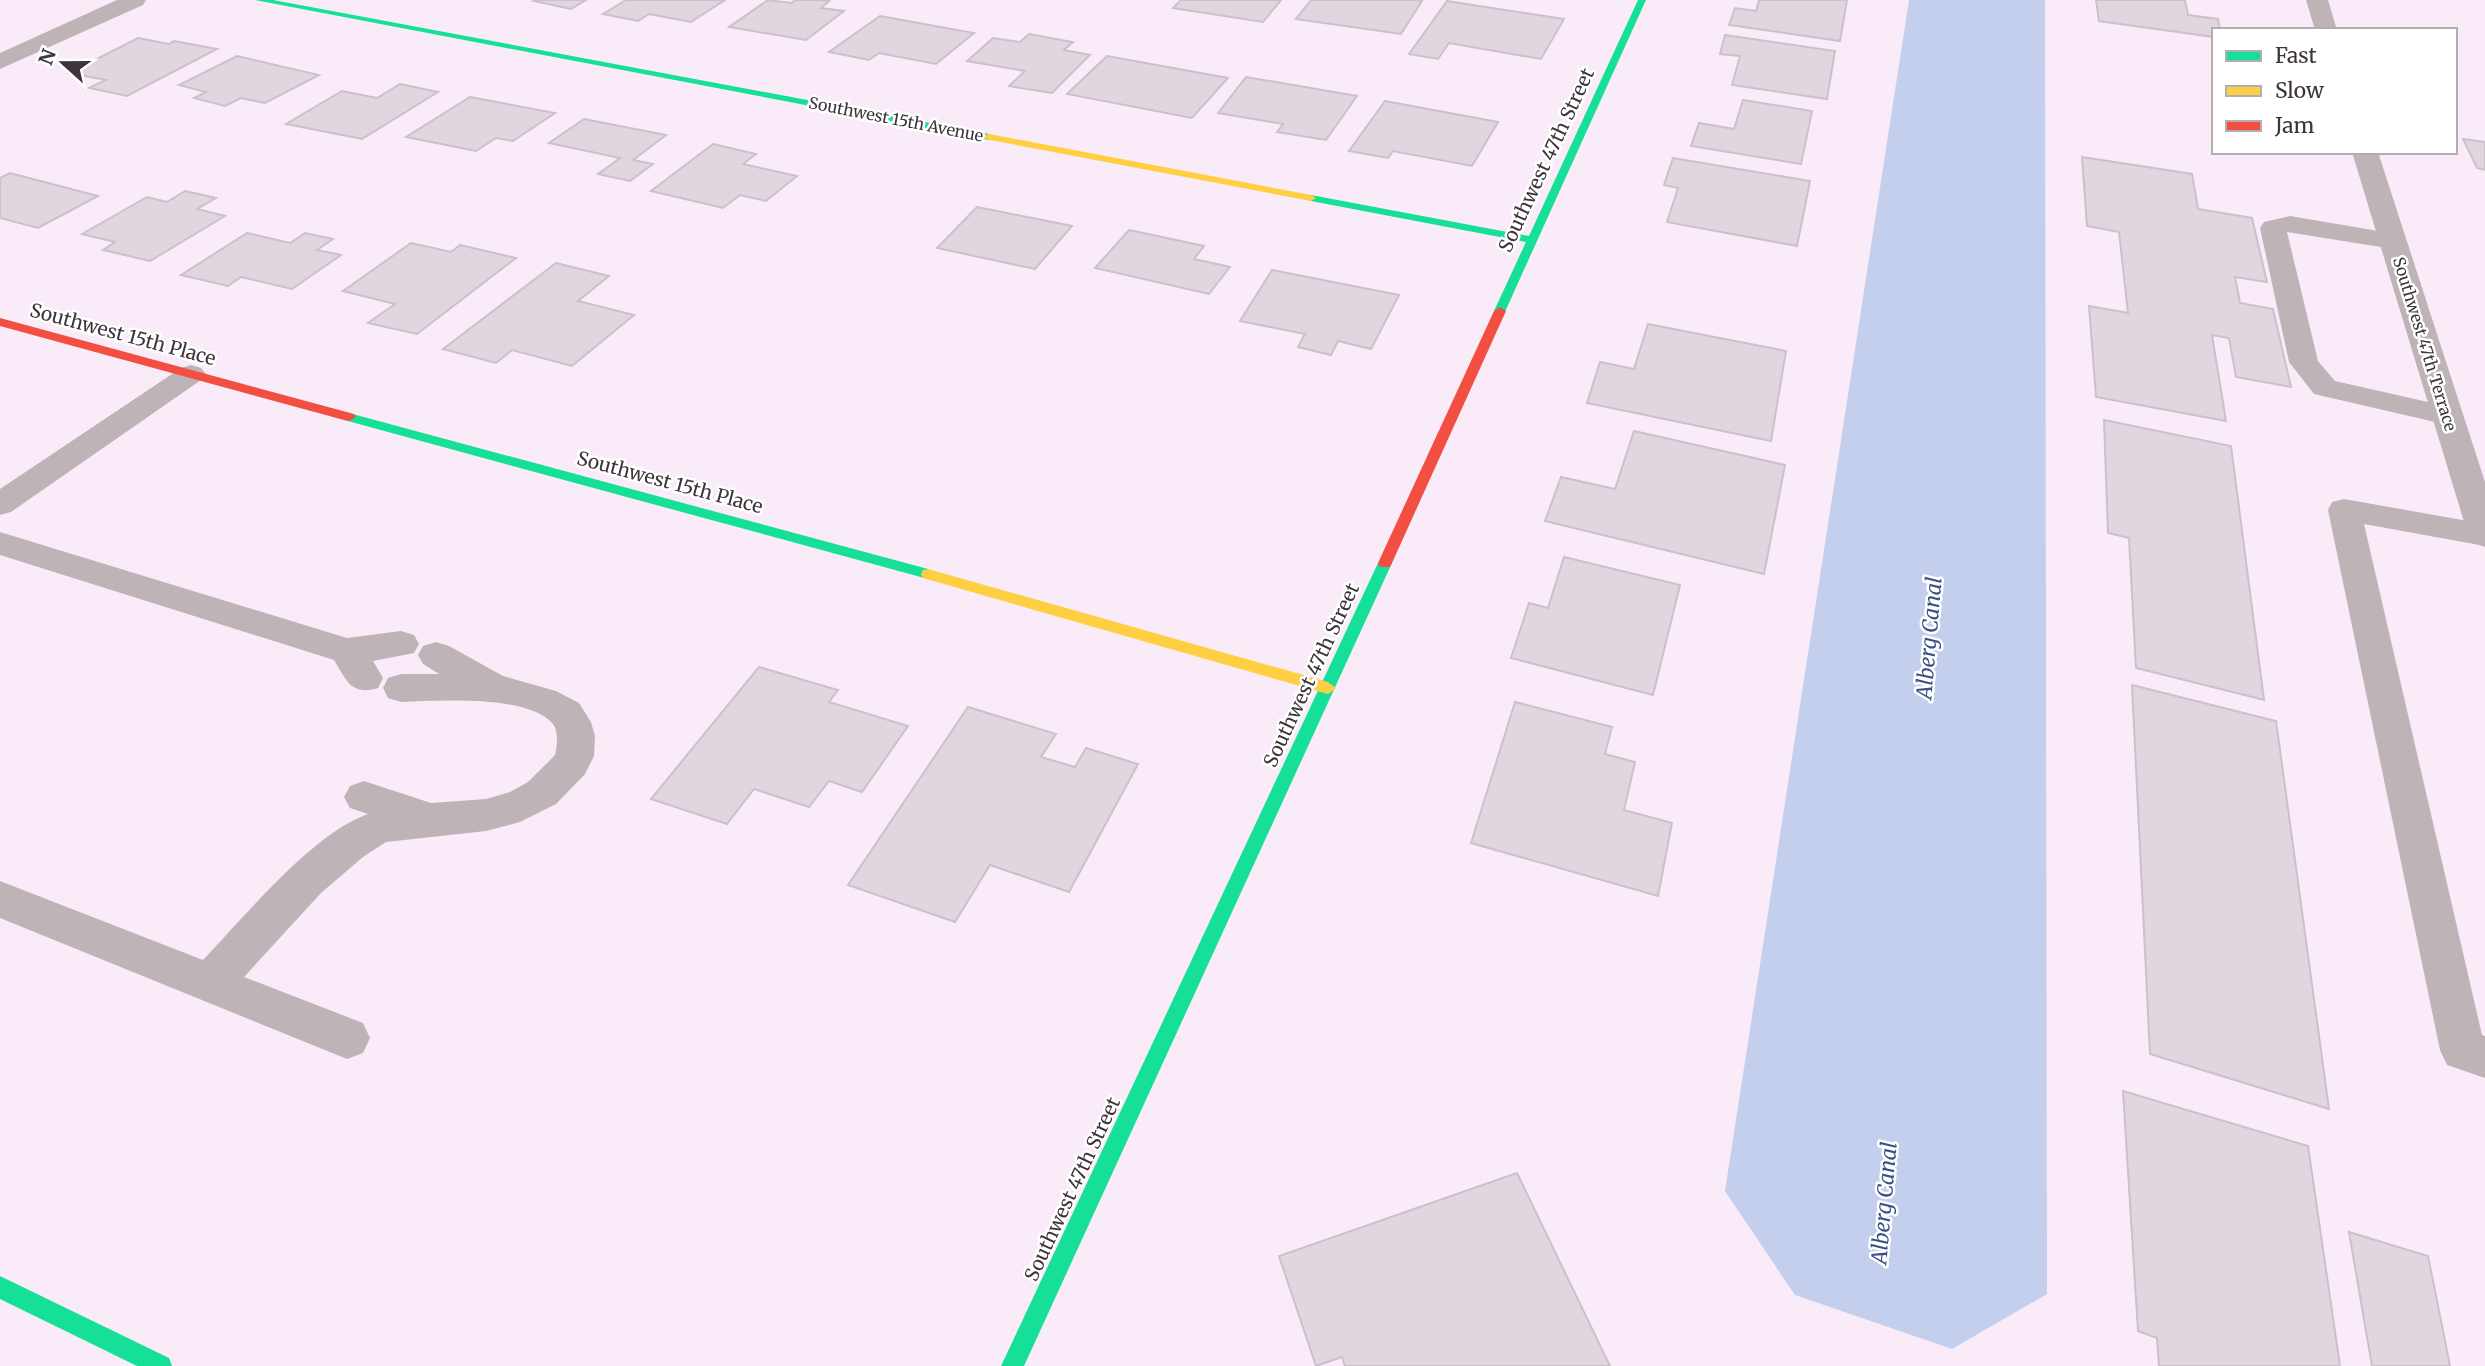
<svg xmlns="http://www.w3.org/2000/svg" width="2485" height="1366" font-family="Merriweather,serif">
	<style>
		.water { fill: #c4ceed }
		.building { fill: #e1d5e0; stroke: #cbc1ca; stroke-width: 2 }
		.lines { fill: none; stroke-linecap: round; stroke-linejoin: round }
		.lane { fill: #beb4b7; fill-rule: evenodd }
		.street { fill: #beb4b7; fill-rule: evenodd }
		.fast { fill: #16e098; fill-rule: evenodd }
		.slow { fill: #ffcf43; fill-rule: evenodd }
		.jam { fill: #f24e42; fill-rule: evenodd }
		.labels { text-anchor: middle; dominant-baseline: central; stroke-width: 5; stroke-linejoin: round; paint-order: stroke }
		.far-street-label { font-size: 16px; fill: #3d343c; stroke: #fff }
		.street-label { font-size: 19px; fill: #3d343c; stroke: #fff }
		.water-label { font-size: 21px; font-style: italic; fill: #3a5185; stroke: #fff }
	</style>
	<rect width="100%" height="100%" fill="#f9ecf8"/>
	<path class="water" d="M1909 0H2045L2047 1294 1952 1349 1795 1295 1725 1191Z"/>
	<g class="building">
		<path d="M537 0H586L571 9 534 1Z"/>
		<path d="M626 0H725L691 22 649 14 638 21 603 14Z"/>
		<path d="M768 0 791 3 796 0H819L829 1 821 8 844 11 806 40 729 27Z"/>
		<path d="M1181 0H1281L1263 22 1173 8Z"/>
		<path d="M1311 0H1415L1422 1 1401 34 1296 19Z"/>
		<path d="M1759 0H1847L1840 41 1729 25 1735 8 1756 11Z"/>
		<path d="M2096 0H2185L2188 15 2218 19 2220 30H2214V37L2099 21Z"/>
		<path d="M1447 1 1564 19 1541 59 1449 43 1438 59 1409 54Z"/>
		<path d="M880 16 974 33 936 64 879 53 869 60 829 52Z"/>
		<path d="M1029 34 1073 42 1064 50 1090 55 1052 93 1009 86 1025 71 967 61 993 38 1020 42Z"/>
		<path d="M1725 35 1835 51 1827 99 1732 85 1740 56 1720 54Z"/>
		<path d="M138 38 169 44 174 41 217 49 127 96 89 88 106 80 69 73Z"/>
		<path d="M237 56 319 75 265 103 241 98 225 106 194 98 206 92 179 85Z"/>
		<path d="M1107 56 1228 78 1192 118 1067 94Z"/>
		<path d="M1246 77 1357 96 1326 140 1277 132 1283 124 1218 113Z"/>
		<path d="M400 84 438 92 362 139 286 124 342 91 377 98Z"/>
		<path d="M470 97 555 113 513 141 496 138 476 151 406 137Z"/>
		<path d="M1743 100 1812 111 1801 164 1691 146 1699 123 1734 129Z"/>
		<path d="M1385 101 1498 122 1472 166 1393 151 1388 158 1349 151Z"/>
		<path d="M584 119 666 135 633 160 653 164 630 181 598 174 620 158 549 143Z"/>
		<path d="M2463 139 2485 142V170L2477 168Z"/>
		<path d="M713 144 756 154 743 164 797 176 766 201 740 195 723 208 651 191Z"/>
		<path d="M2082 157 2192 174 2198 209 2252 218 2267 282 2235 277 2240 303 2273 309 2291 387 2236 377 2229 338 2212 335 2226 421 2096 397 2089 306 2128 313 2119 232 2087 226Z"/>
		<path d="M1673 158 1810 181 1797 246 1667 222 1678 188 1664 185Z"/>
		<path d="M10 173 98 196 38 228 0 218V178Z"/>
		<path d="M185 191 216 198 197 209 225 216 150 261 103 250 115 242 82 234 147 197 167 202Z"/>
		<path d="M977 207 1072 226 1035 269 937 248Z"/>
		<path d="M1129 230 1204 246 1194 259 1230 267 1209 294 1095 268Z"/>
		<path d="M247 233 290 243 305 233 333 239 317 250 341 255 292 289 241 277 228 286 181 275Z"/>
		<path d="M411 243 451 252 460 245 516 258 417 334 368 323 395 304 343 291Z"/>
		<path d="M556 263 609 276 578 301 634 315 572 366 512 350 496 363 443 349Z"/>
		<path d="M1272 270 1399 295 1371 349 1338 341 1331 355 1298 347 1305 334 1240 321Z"/>
		<path d="M1648 324 1786 351 1771 441 1587 403 1600 362 1634 369Z"/>
		<path d="M2104 420 2231 446 2264 700 2136 668 2129 538 2108 533Z"/>
		<path d="M1634 431 1785 465 1764 574 1545 521 1561 477 1615 489Z"/>
		<path d="M1564 557 1680 585 1653 695 1511 658 1529 603 1548 608Z"/>
		<path d="M759 667 838 690 829 702 908 726 862 792 829 781 809 807 754 789 727 824 651 799Z"/>
		<path d="M2132 685 2276 721 2329 1109 2150 1054Z"/>
		<path d="M1515 702 1612 727 1605 754 1635 762 1624 810 1672 823 1658 896 1471 843Z"/>
		<path d="M968 707 1056 734 1041 757 1075 767 1086 748 1138 764 1069 892 990 865 955 922 848 885Z"/>
		<path d="M2123 1091 2308 1146 2340 1366H2159L2157 1338 2138 1331Z"/>
		<path d="M1517 1173 1610 1366H1345L1342 1357 1316 1366 1279 1256Z"/>
		<path d="M2349 1232 2428 1256 2450 1366H2372Z"/>
	</g>
	<g class="lines">
		<g class="lane">
			<path d="M2290 216 2402 235 2406 241 2402 247 2393 249 2287 232 2318 361 2335 381 2459 409 2463 416 2459 423 2448 425 2314 394 2289 362 2260 228 2264 222Z"/>
			<path d="M191 365 201 368 206 374 201 380 11 512 0 515V489L181 368Z"/>
			<path d="M2344 499 2485 524V546L2364 524 2482 1035 2485 1036V1078L2447 1065 2440 1050 2328 510 2332 502Z"/>
			<path d="M0 532 347 638 401 631 414 635 419 644 414 653 373 661 383 678 378 688C351 696 347 681 334 660L0 555Z"/>
			<path d="M436 642 449 646 503 676 556 691 579 703 591 722 595 736 594 756 585 774 556 804 520 822 486 831 386 842 363 857 321 893 244 977 363 1023 370 1038 363 1053 347 1059 0 918V881L203 960C244 917 313 833 368 814L350 808 344 797 350 786 364 781 431 803 486 799 510 792 528 782 555 755C557 746 559 732 553 724 528 694 437 701 401 702L388 698 383 688 388 678 401 674H439L423 664 418 655 423 646Z"/>
		</g>
		<g class="street">
			<path d="M117 0H146L143 5 0 69V53Z"/>
			<path d="M2306 0H2328L2337 30H2315Z"/>
			<path d="M2352 152H2378L2485 482V547L2473 543 2468 535Z"/>
		</g>
		<g class="fast">
			<path d="M255 0H273L989 134 994 137 989 140Z"/>
			<path d="M1638 0H1646L1504 314 1500 315 1494 311 1526 242 1311 201 1306 198 1311 195 1529 236Z"/>
			<path d="M349 413 928 569 935 574 928 579 344 420 342 417Z"/>
			<path d="M1385 558 1392 563 1024 1366H1001L1378 563Z"/>
			<path d="M0 1276 169 1358 172 1366H137L0 1299Z"/>
		</g>
		<g class="slow">
			<path d="M989 134 1311 195 1316 198 1311 201 985 139V135Z"/>
			<path d="M928 569 1328 682 1336 688 1328 694 923 578 921 574 923 570Z"/>
		</g>
		<g class="jam">
			<path d="M1500 307 1506 311 1392 563 1390 567H1380L1378 563 1494 311Z"/>
			<path d="M0 318 354 414 356 417 349 421 344 420 0 326Z"/>
		</g>
	</g>
	<g class="labels">
		<g class="far-street-label">
			<text transform="translate(896 119) rotate(11)">Southwest 15th Avenue</text>
			<text transform="translate(2425 344) rotate(73)">Southwest 47th Terrace</text>
		</g>
		<g class="street-label">
			<text transform="translate(1546 160) rotate(-65)">Southwest 47th Street</text>
			<text transform="translate(123 334) rotate(15)">Southwest 15th Place</text>
			<text transform="translate(670 482) rotate(15)">Southwest 15th Place</text>
			<text transform="translate(1311 675) rotate(-65)">Southwest 47th Street</text>
			<text transform="translate(1072 1189) rotate(-65)">Southwest 47th Street</text>
		</g>
		<g class="water-label">
			<text transform="translate(1929 638) rotate(-85)">Alberg Canal</text>
			<text transform="translate(1884 1203) rotate(-85)">Alberg Canal</text>
		</g>
	</g>
	<rect x="2212" y="28" width="245" height="126" fill="#ffffff" stroke="#b1aeb1" stroke-width="2"/>
	<rect x="2226" y="51" width="35" height="10" fill="#16e098" stroke="#b1aeb1" stroke-width="2"/>
	<text x="2275" y="63" font-size="21" fill="#3d343c">Fast</text>
	<rect x="2226" y="86" width="35" height="10" fill="#ffcf43" stroke="#b1aeb1" stroke-width="2"/>
	<text x="2275" y="98" font-size="21" fill="#3d343c">Slow</text>
	<rect x="2226" y="121" width="35" height="10" fill="#f24e42" stroke="#b1aeb1" stroke-width="2"/>
	<text x="2275" y="133" font-size="21" fill="#3d343c">Jam</text>
	<g transform="translate(63 63) rotate(291)" stroke="#ffffff" stroke-width="5" paint-order="stroke">
	<path d="M0-5L12 26L0 18L-12 26Z" fill="#3d343c"/>
	<text y="-10" font-size="19" font-weight="bold" text-anchor="middle" fill="#3d343c">N</text>
	</g>
</svg>
